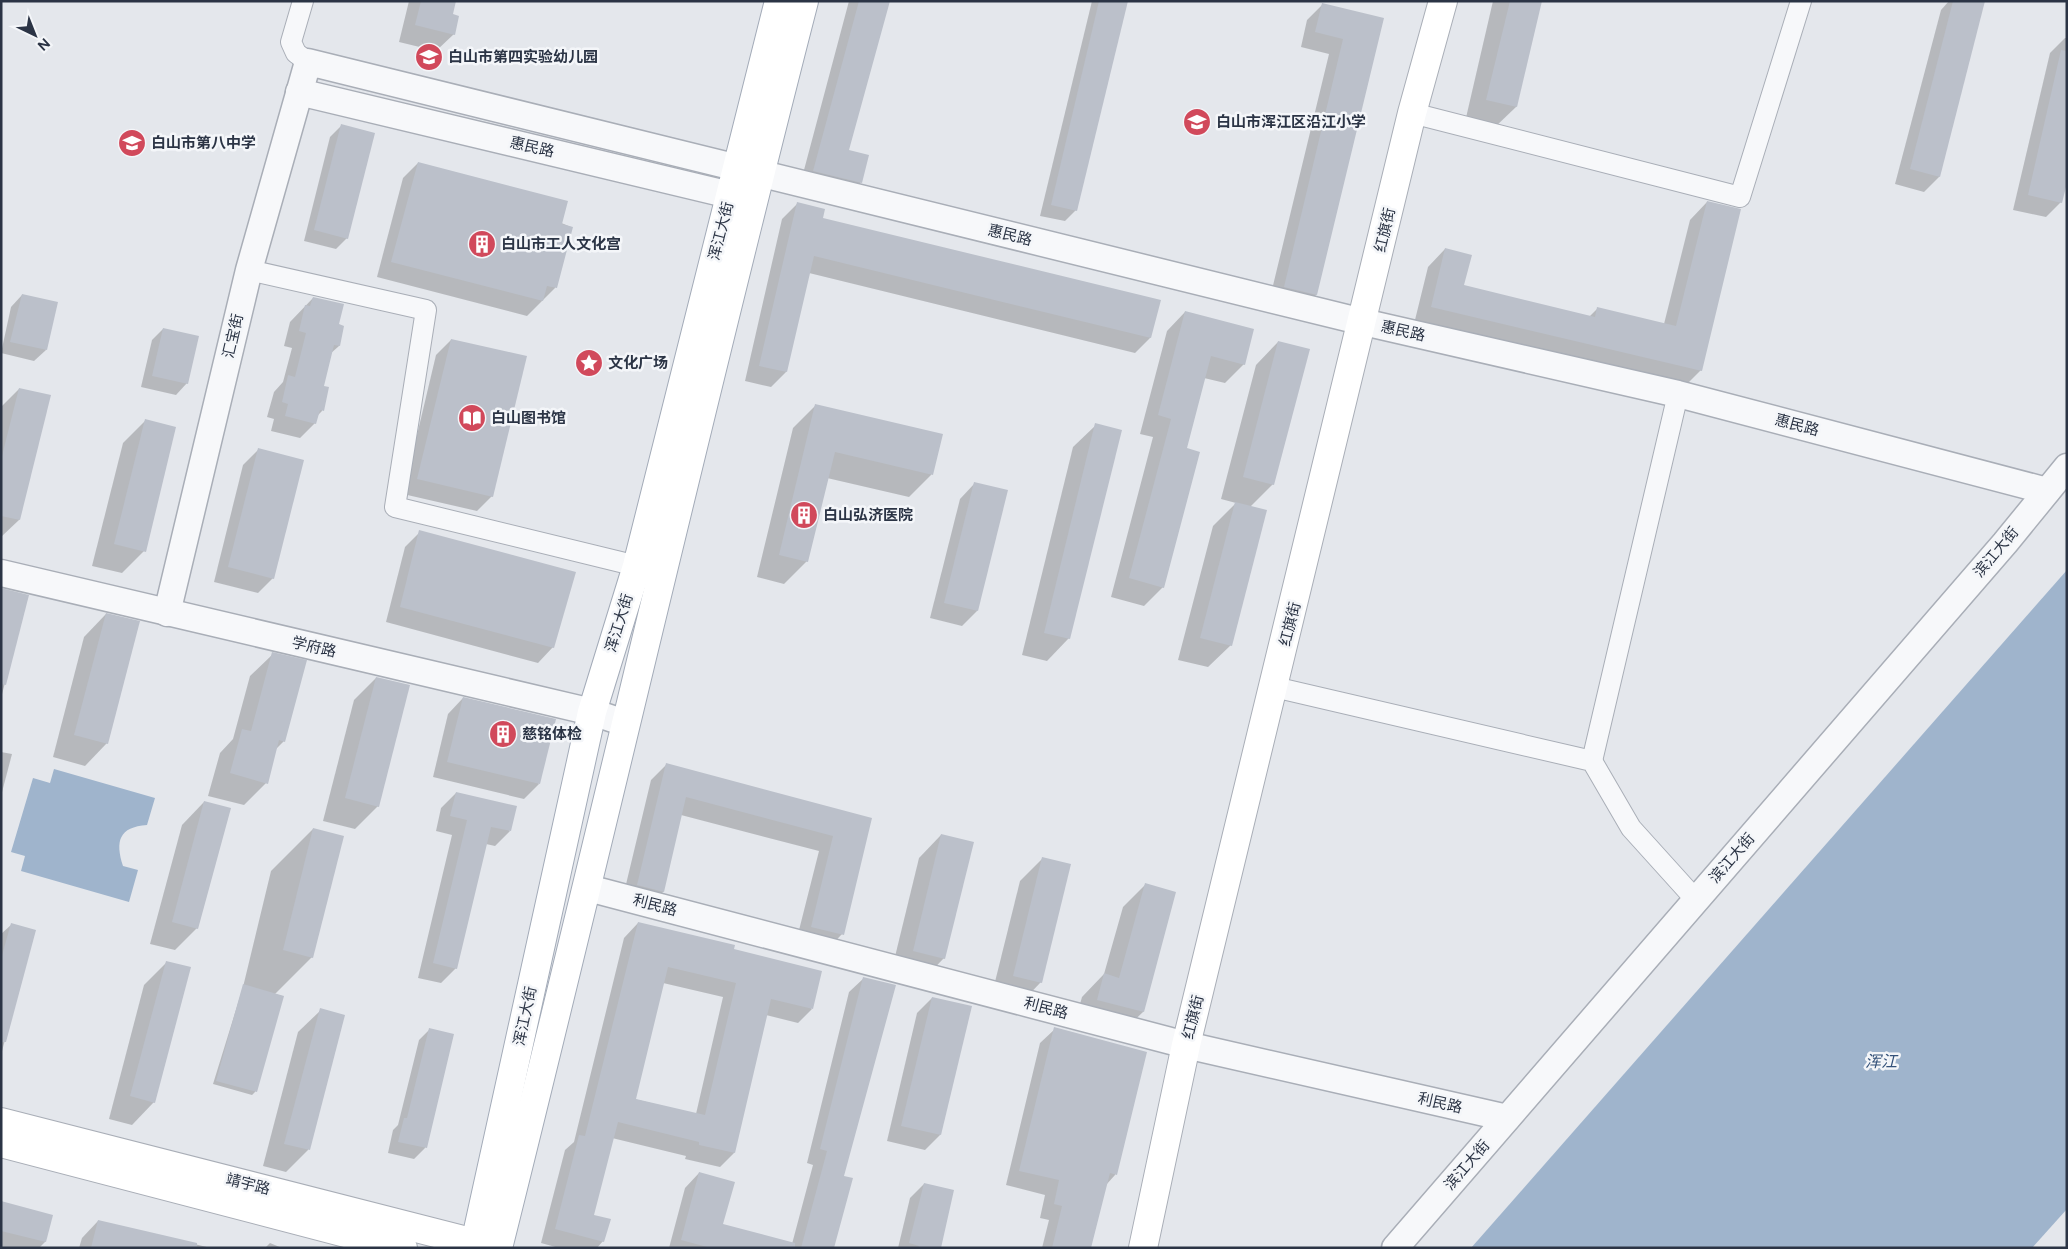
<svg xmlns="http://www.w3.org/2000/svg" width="2068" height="1249" font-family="Figtree,'Noto Sans SC',sans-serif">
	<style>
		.water { fill: #9fb4cc }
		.shadow { fill: #0003; fill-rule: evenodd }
		.building { fill: #bbc0ca; fill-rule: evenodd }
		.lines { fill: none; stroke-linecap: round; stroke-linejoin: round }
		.minor-casing { stroke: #a9aeb7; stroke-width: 22 }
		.tertiary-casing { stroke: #a9aeb7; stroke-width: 29 }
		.secondary-casing { stroke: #a9aeb7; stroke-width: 30 }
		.primary-casing { stroke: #a3abb8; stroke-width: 30 }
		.minor { stroke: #f7f8fa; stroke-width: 20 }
		.tertiary { stroke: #f7f8fa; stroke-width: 26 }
		.secondary { stroke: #fff; stroke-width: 28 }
		.primary { stroke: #fff; stroke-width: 28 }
		.labels { text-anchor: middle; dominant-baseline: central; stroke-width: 5; stroke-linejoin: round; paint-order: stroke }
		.poi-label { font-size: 15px; font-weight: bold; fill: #2b3445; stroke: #f4f6f9; text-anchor: start }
		.street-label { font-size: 15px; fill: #2b3445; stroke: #f4f6f9 }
		.water-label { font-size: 16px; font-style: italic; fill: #34527a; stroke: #f4f6f9 }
	</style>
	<rect width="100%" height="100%" fill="#e4e7ec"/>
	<g class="water">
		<path d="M2067 570V1209L2032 1248H1471Z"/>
		<path d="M54 769 155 798 147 825C119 827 115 841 123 866L138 870 129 902 21 871 25 856 11 852 33 778 50 783Z"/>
	</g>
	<g class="shadow">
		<path d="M409 1H455L451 15 454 34 436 51 399 42Z"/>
		<path d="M849 1H888L848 151 861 182 846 197 800 185Z"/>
		<path d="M1092 1H1126L1076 210 1065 221 1040 216Z"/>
		<path d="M1493 1H1541L1516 107 1493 129 1465 122Z"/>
		<path d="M1949 1H1982L1939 177 1924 192 1895 184 1941 10Z"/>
		<path d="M1322 5 1382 19 1316 295 1301 310 1269 302 1329 54 1301 47 1307 20Z"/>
		<path d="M2065 38H2067V177L2061 202 2046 217 2013 210 2050 53Z"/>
		<path d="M341 126 347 238 336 249 304 241 330 137Z"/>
		<path d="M418 163 571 227 555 288 527 316 377 277 403 178Z"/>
		<path d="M1707 202 1701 370 1683 388 1414 324 1428 267 1445 249 1463 286 1589 317 1597 309 1664 324 1690 220Z"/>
		<path d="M797 204 822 219 1159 301 1150 338 1135 353 809 273 786 372 771 387 745 381 782 219Z"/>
		<path d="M22 295 46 350 34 361 1 353 11 307Z"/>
		<path d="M313 298 337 325 343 327 339 346 330 354 322 387V411L317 416 315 423 300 438 271 431 274 419 267 417 274 392 283 382 292 348 284 346 290 322Z"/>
		<path d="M1185 312 1244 364 1225 383 1204 378 1185 449 1163 587 1144 606 1111 597 1153 437 1140 434 1167 331Z"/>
		<path d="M163 329 187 383 176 395 141 387 152 340Z"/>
		<path d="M451 340 492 496 477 511 403 494 436 355Z"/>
		<path d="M1278 342 1273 484 1250 507 1231 645 1208 667 1178 660 1213 526 1236 503 1221 499 1256 365Z"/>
		<path d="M19 389V520L1 537V407Z"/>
		<path d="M816 405 941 435 931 475 909 497 827 478 807 561 784 584 757 577 793 428Z"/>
		<path d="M145 421 144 551 122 573 92 566 123 443Z"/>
		<path d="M1096 425 1069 638 1047 661 1022 655 1073 447Z"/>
		<path d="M258 450 273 578 258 593 214 582 243 465Z"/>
		<path d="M975 483 977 611 962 626 930 618 960 499Z"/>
		<path d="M420 532 553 647 538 663 386 622 405 547Z"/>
		<path d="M1 589 28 596 1 698Z"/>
		<path d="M106 614 107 743 85 766 53 757 84 637Z"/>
		<path d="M273 654 284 741 275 750 266 783 244 805 208 796 220 753 233 739 250 676Z"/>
		<path d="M376 678 378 806 355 829 323 821 354 700Z"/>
		<path d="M463 698 539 784 524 799 433 777 448 714Z"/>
		<path d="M1 752 12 754 1 796Z"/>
		<path d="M666 765 871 819 842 934 827 950 796 942 819 851 681 815 663 892 647 907 622 901 651 780Z"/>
		<path d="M456 793 510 831 495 846 486 844 456 968 441 983 418 978 452 835 436 831 441 808Z"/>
		<path d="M204 802 197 928 175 950 150 944 182 825Z"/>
		<path d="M313 829 312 957 275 994 282 996 255 1092 252 1095 213 1084 243 987 271 871Z"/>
		<path d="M941 835 944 958 922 981 891 973 919 858Z"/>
		<path d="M1042 859 1041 982 1019 1005 991 998 1020 881Z"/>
		<path d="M1145 885 1174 893 1143 1012 1120 1034 1075 1022 1082 997 1104 974 1123 907Z"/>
		<path d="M638 923 732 950 812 1009 798 1023 766 1015 734 1153 720 1167 685 1159 686 1156 612 1138 592 1216 603 1241 597 1248H559L541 1243 565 1150 574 1142 624 938ZM663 983 723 997 696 1114 634 1099Z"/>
		<path d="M11 925 34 931 1 1055V934Z"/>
		<path d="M167 962 154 1102 132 1125 109 1119 144 985Z"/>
		<path d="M864 978 833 1248H669L685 1188 699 1173 722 1225 792 1244 813 1165 807 1163 849 992Z"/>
		<path d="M932 998 940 1135 925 1150 887 1141 917 1013Z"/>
		<path d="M321 1010 344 1016 308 1150 286 1172 263 1166 298 1032Z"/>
		<path d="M430 1029 453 1035 425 1148 414 1159 388 1153 393 1130 398 1125 419 1040Z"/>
		<path d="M1055 1029 1145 1053 1115 1175 1106 1185 1090 1248H1042L1049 1220 1040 1218 1045 1195 1006 1185 1040 1043Z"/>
		<path d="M924 1184 939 1248H898L910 1198Z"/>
		<path d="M1 1203 51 1216 45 1242 39 1248H1Z"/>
		<path d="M98 1221 211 1248H79L82 1238Z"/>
		<path d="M270 1243 282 1248H265Z"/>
	</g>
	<g class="building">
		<path d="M421 1H456L453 14 459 16 455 35 415 25Z"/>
		<path d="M859 1H890L849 150 869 155 862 183 813 171Z"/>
		<path d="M1099 1H1128L1077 211 1051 205Z"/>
		<path d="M1510 1H1542L1517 107 1486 100Z"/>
		<path d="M1953 1H1985L1940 177 1910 169Z"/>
		<path d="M1322 3 1384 18 1317 295 1284 287 1343 39 1315 32Z"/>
		<path d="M2061 50 2067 51V183L2062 203 2028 195Z"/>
		<path d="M341 124 375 133 348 239 314 230Z"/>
		<path d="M418 162 568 201 562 224 573 227 557 288 547 286 543 301 391 262Z"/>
		<path d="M1707 201 1741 209 1702 371 1431 307 1445 248 1472 255 1464 285 1595 317 1597 307 1676 326Z"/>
		<path d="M797 202 825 209 823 218 1161 300 1151 338 814 256 787 372 759 366Z"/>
		<path d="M22 294 58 302 47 350 10 342Z"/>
		<path d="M313 297 344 304 339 324 344 326 340 346 334 345 324 386 329 387 324 411 320 410 316 424 285 416 288 404 282 402 288 375 295 377 306 333 299 331 305 305 310 306Z"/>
		<path d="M1185 311 1254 329 1245 365 1211 356 1187 448 1200 452 1164 588 1129 578 1171 419 1158 415Z"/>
		<path d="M163 328 199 336 188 384 152 376Z"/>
		<path d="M451 339 527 356 493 497 417 479Z"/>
		<path d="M1278 341 1310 349 1274 485 1243 477Z"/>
		<path d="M19 388 51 395 20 520 1 516V460Z"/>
		<path d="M815 404 943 434 933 475 835 452 808 562 779 555Z"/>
		<path d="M145 419 176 427 146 552 114 544Z"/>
		<path d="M1095 423 1122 430 1070 639 1044 633Z"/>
		<path d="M258 448 304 460 274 579 228 567Z"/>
		<path d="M974 482 1008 490 978 611 944 603Z"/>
		<path d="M1235 502 1267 510 1232 646 1200 638Z"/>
		<path d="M419 530 576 572 554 648 400 607Z"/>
		<path d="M1 588 29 595 6 685 1 684Z"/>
		<path d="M106 613 140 621 108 744 74 735Z"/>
		<path d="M272 652 307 660 285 742 279 740 268 784 230 773 242 729 251 731Z"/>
		<path d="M376 677 410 685 379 807 345 798Z"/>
		<path d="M463 697 556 719 540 784 447 762Z"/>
		<path d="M666 763 872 818 844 935 811 927 833 836 686 797 664 892 637 885Z"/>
		<path d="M456 792 517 806 511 831 491 827 457 969 433 963 467 820 450 816Z"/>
		<path d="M204 801 231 808 198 929 172 922Z"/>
		<path d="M313 828 344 836 313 958 283 950Z"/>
		<path d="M941 834 974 842 945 959 913 951Z"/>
		<path d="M1042 857 1071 864 1042 983 1013 976Z"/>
		<path d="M1145 883 1176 892 1144 1012 1097 1000 1104 973 1119 978Z"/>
		<path d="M638 922 735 945 734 949 822 971 813 1009 771 999 735 1153 699 1145V1142L618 1122 594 1215 611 1219 604 1242 555 1229 579 1135 585 1136ZM668 967 736 983 705 1115 636 1099Z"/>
		<path d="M11 923 36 930 6 1042H1V959Z"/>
		<path d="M166 961 191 967 155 1103 130 1096Z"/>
		<path d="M863 977 896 985 844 1176 853 1178 834 1248H801L827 1151 820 1149Z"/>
		<path d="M243 984 284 996 257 1092 216 1081Z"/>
		<path d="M932 997 972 1006 941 1135 901 1126Z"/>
		<path d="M320 1008 345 1015 310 1150 284 1144Z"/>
		<path d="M1054 1027 1147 1052 1117 1175 1110 1173 1091 1248H1052L1062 1206 1054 1204 1059 1180 1019 1171Z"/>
		<path d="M429 1028 454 1034 427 1148 398 1142 404 1118H407Z"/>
		<path d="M699 1172 735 1182 723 1224 795 1243V1248H711L681 1240Z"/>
		<path d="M924 1183 954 1190 941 1248H918L919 1246 909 1243Z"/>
		<path d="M1 1201 53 1215 46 1242 1 1231Z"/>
		<path d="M98 1220 197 1243V1248H91Z"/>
	</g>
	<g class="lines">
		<g class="minor-casing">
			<g id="minor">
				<path d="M303 1 291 42 296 53 308 62"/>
				<path d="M1412 113 1740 197 1801 1"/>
				<path d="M249 270 426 310 395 507 637 566"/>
				<path d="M1274 687 1592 761 1631 828 1696 900"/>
				<path d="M1592 761 1678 394"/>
			</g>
		</g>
		<g class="tertiary-casing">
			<g id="tertiary">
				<path d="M299 92 730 195 749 181"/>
				<path d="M1 573 592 712 625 723"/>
				<path d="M167 613 249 270 308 62 1363 322 1678 394 2047 491"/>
				<path d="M588 888 1186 1045 1507 1118"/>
				<path d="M1395 1248 2005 543 2067 467"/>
			</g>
		</g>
		<g class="secondary-casing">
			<g id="secondary">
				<path d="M1 1122 475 1243"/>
				<path d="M1 1143 403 1248"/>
				<path d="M1143 1248 1186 1045 1412 113 1443 1"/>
			</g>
		</g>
		<g class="primary-casing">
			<g id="primary">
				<path d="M474 1248 592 712 637 566 779 1"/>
				<path d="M498 1248C602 833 697 416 804 1"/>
			</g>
		</g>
		<use href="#minor" class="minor"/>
		<use href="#tertiary" class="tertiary"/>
		<use href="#secondary" class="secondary"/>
		<use href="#primary" class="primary"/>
	</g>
	<defs>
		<g id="school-disc" transform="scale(1.4375)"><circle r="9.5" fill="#d1495b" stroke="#f4f6f9"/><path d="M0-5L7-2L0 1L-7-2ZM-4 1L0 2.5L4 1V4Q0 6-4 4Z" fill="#fff"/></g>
		<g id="building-disc" transform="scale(1.4375)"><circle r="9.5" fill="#d1495b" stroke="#f4f6f9"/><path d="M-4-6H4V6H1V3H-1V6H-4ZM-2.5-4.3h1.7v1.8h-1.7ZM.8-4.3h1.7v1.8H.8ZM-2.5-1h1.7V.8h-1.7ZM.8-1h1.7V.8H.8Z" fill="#fff"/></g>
		<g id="sight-disc" transform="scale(1.4375)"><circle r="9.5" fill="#d1495b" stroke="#f4f6f9"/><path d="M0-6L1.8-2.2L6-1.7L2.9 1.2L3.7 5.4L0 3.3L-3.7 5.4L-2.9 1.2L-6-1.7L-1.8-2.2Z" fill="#fff"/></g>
		<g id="library-disc" transform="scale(1.4375)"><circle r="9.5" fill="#d1495b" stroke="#f4f6f9"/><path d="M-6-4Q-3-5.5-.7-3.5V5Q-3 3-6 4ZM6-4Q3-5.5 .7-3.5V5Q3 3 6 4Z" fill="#fff"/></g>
	</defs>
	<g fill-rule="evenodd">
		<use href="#school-disc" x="429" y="57"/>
		<use href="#school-disc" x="1197" y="122"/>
		<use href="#school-disc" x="132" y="143"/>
		<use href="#building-disc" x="482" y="244"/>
		<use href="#sight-disc" x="589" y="363"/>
		<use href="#library-disc" x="472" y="418"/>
		<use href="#building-disc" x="804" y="515"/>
		<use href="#building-disc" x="503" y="734"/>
	</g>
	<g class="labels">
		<g class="poi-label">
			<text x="448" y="57">白山市第四实验幼儿园</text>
			<text x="1216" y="122">白山市浑江区沿江小学</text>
			<text x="151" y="143">白山市第八中学</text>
			<text x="501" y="244">白山市工人文化宫</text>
			<text x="608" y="363">文化广场</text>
			<text x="491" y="418">白山图书馆</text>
			<text x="823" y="515">白山弘济医院</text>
			<text x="522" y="734">慈铭体检</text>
		</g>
		<g class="street-label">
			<text transform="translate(532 147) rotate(13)">惠民路</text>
			<text transform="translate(1385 230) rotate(-77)">红旗街</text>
			<text transform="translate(721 231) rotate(-76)">浑江大街</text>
			<text transform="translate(1010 235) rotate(14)">惠民路</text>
			<text transform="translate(1403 331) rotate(13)">惠民路</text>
			<text transform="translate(233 336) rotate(-77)">汇宝街</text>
			<text transform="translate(1797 425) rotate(15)">惠民路</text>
			<text transform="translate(1996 552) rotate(-50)">滨江大街</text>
			<text transform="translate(619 623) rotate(-73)">浑江大街</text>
			<text transform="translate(1290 624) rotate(-76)">红旗街</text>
			<text transform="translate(314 647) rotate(13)">学府路</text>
			<text transform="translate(1732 858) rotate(-49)">滨江大街</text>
			<text transform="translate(655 905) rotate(15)">利民路</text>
			<text transform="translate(1046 1008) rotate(15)">利民路</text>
			<text transform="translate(525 1016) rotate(-78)">浑江大街</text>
			<text transform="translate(1193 1017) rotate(-76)">红旗街</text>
			<text transform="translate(1440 1103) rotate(13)">利民路</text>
			<text transform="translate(1467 1165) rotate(-49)">滨江大街</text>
			<text transform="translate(248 1184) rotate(14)">靖宇路</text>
		</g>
		<g class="water-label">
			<text x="1881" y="1061">浑江</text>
		</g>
	</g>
	<rect width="2068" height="1249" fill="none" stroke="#2b3445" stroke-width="5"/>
	<g transform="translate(35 35) rotate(137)" stroke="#f4f6f9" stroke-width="4" paint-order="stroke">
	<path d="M0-4L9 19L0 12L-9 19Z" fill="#2b3445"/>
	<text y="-8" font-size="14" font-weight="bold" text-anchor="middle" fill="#2b3445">N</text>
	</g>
</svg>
